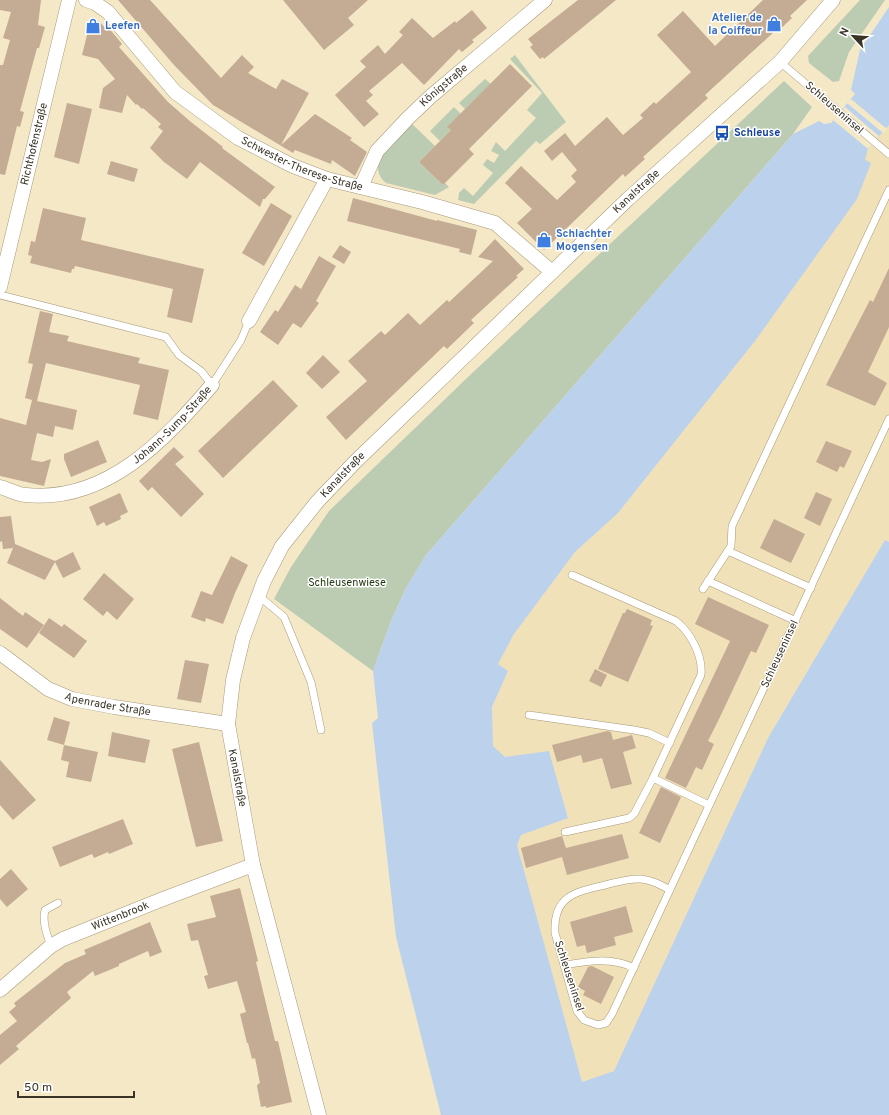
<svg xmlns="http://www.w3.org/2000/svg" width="889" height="1115" font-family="Overpass,sans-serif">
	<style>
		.built { fill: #f1e1b8 }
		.green { fill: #bcccb3 }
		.water { fill: #bcd1ec }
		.pier { fill: #f5e8c7 }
		.building { fill: #c4ab94 }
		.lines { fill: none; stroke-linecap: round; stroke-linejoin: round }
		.service-casing { stroke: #a69a7a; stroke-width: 8 }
		.minor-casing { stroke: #a69a7a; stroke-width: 15 }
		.service { stroke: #fff; stroke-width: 7 }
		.minor { stroke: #fff; stroke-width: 14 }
		.labels { text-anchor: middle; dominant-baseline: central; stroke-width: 3; stroke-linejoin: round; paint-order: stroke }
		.shop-label { font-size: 11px; font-weight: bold; fill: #366cbe; stroke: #fff; text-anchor: start }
		.street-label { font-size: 11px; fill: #3a3427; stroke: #fff }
		.transit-label { font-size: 11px; font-weight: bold; fill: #164399; stroke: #fff; text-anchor: start }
		.park-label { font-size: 11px; fill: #223c12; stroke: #fff }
	</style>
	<rect width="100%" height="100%" fill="#f5e8c7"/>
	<path class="built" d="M889 125V542L885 540 768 738 614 1071 582 1082 517 845 521 835 568 817 549 751 505 757 493 746 492 707 508 671 498 664 514 634 575 552 618 513 755 341 865 160 868 149Z"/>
	<g class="green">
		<path d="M860 0H885L849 52 839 81 833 82 809 63 808 56Z"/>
		<path d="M515 55 566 122 540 144 536 141 474 204 458 200 459 193 464 188 473 196 493 173 483 165 487 159 494 163 499 155 491 151 496 142 505 151 536 118 527 110 542 93 510 59Z"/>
		<path d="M485 79 491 84 465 109 459 103Z"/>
		<path d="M784 81 812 107 793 134 426 555 406 588 391 621 373 671 274 599 291 567 329 511 468 377Z"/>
		<path d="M454 107 461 114 448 127 451 130 440 141 430 131Z"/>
		<path d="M410 122 435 146 419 162 443 185 445 183 449 187 435 195 386 183C363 163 397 137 410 122Z"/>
	</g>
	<path class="water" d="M889 7V125L868 149 865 160 871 163 857 199 755 341 618 513 575 552 514 634 498 664 508 671 492 707 493 746 505 757 549 751 568 818 521 835 517 845 582 1082 614 1071 768 738 885 540 889 542V1115H441L396 937 372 723 378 718 373 671 391 621 406 588 426 555 793 134 819 121 824 124 831 123 855 94 851 90 860 50Z"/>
	<g class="pier">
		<path d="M851 99 887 129 883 133 847 103Z"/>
		<path d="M845 107 879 136 868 149 833 120Z"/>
	</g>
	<g class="building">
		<path d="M0 0H41L38 25 45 27 39 48H37L20 111 24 112 20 127 17 126 5 175 0 174V65H3L10 40 3 38 11 12 0 10Z"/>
		<path d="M118 0H150L221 78 242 55 254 67 248 73 276 89 282 79 309 93 281 145 315 114 352 138 350 140 367 152 355 176 332 160 331 164 295 150 293 153 213 105 174 65Z"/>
		<path d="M283 0H368L348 18 354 25 324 50Z"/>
		<path d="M578 0H616L544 59 543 57 540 59 530 47 533 45 528 39Z"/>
		<path d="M763 0H807L790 16 792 18 776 33 775 31 705 95 708 98 643 157 645 159 625 177 623 174 544 250 517 223 532 209 505 183 521 166 557 200 576 182 571 176 577 170 562 152 552 161 544 151 565 133 575 146 607 117 623 135 643 118 640 115 654 102 656 104 691 72 657 35 683 11 715 46Z"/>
		<path d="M472 10 487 28 472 40 474 42 462 52 459 49 424 85 402 63 369 91 373 95 366 101 379 114 364 127 335 95 366 67 360 61 378 45 385 54 403 35 399 32 412 18 433 38 455 21 456 23Z"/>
		<path d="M99 21 106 29 108 27 122 44 119 47 168 102 191 122 223 147 222 148 275 187 265 199H263L260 207 200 162 187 179 164 162 150 148 163 131 158 127 161 124 143 108 142 109 137 104 136 105 127 95 122 113 99 108 103 88 115 79 98 59 82 55 90 23Z"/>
		<path d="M510 64 532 86 469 149 474 154 443 185 419 162 451 130 447 127Z"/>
		<path d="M67 103 92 109 79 164 54 157Z"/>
		<path d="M111 161 138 169 134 182 107 174Z"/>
		<path d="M353 198 437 221V220L477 230 471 255 459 252 460 249 347 221Z"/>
		<path d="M271 203 292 216 264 266 242 253Z"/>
		<path d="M43 208 86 218 81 240 204 269 192 323 167 317 173 289 75 266 74 269H72L71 273 30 263 32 256 28 255 31 241 35 242Z"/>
		<path d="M495 239 524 269 516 276 518 277 471 320 474 323 447 349 444 346 346 440 326 417 367 381 348 361 381 331 385 335 408 313 420 325 447 300 449 302 493 261 478 257Z"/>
		<path d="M340 245 351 252 344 264 332 257Z"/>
		<path d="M319 256 336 266 316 301 319 303 301 328 293 323 278 345 260 332 275 310 278 312 295 285 301 289Z"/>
		<path d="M889 268V327L868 372 887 383 875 406 826 385 870 300 873 302Z"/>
		<path d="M40 311 53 314 49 332 69 336 67 341 140 358 138 363 169 370 158 420 133 414 140 385 46 363 37 401 77 410 73 430 55 426 53 437 37 433 31 460 42 462 51 459 44 486 0 476V418L26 425 32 400 25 398 33 364 28 363Z"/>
		<path d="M323 355 340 372 322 389 306 373Z"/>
		<path d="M273 380 298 406 223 478 198 451Z"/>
		<path d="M98 440 107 462 71 477 64 459V454Z"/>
		<path d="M826 441 852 451 844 468 840 466 837 472 816 462Z"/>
		<path d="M174 447 184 457 175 464 204 494 181 517 152 487 148 491 139 481Z"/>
		<path d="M816 492 832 499 820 526 804 518Z"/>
		<path d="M120 493 128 512 120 516 121 519 106 526 104 522 97 526 89 507Z"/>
		<path d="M11 516 15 544 55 561 73 552 81 569 63 578 55 562 45 580 7 563 13 548 3 549 2 541 0 542V517Z"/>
		<path d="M774 519 805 534 791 563 760 548Z"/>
		<path d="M231 556 248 565 235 593 223 624 206 618 205 622 191 617 201 591 212 595Z"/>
		<path d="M104 573 134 599 117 620 107 611 103 616 83 599Z"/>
		<path d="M708 597 769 625 756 653 751 651 720 717 708 741 714 744 702 770 696 767 686 788 665 778 730 641 695 624Z"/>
		<path d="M0 598 23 616 25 612 44 625 27 648 0 629Z"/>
		<path d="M627 609 652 620 650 625 653 626 628 682 598 669 623 613H625Z"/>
		<path d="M49 618 62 627 64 624 87 641 74 658 39 633Z"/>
		<path d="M185 660 209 664 201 703 177 699Z"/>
		<path d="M595 669 607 675 601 687 589 681Z"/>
		<path d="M54 717 70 722 64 745 47 740Z"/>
		<path d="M607 731 611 732 613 740 632 735 636 748 623 752 632 784 611 789 602 758 583 763 581 755 557 762 552 745Z"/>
		<path d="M112 732 150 740 145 763 108 756Z"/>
		<path d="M199 742 223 841 196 847 172 749Z"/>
		<path d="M64 745 98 752 91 782 66 777 69 762 61 760Z"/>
		<path d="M0 760 36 800 13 820 0 805Z"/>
		<path d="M661 787 681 797 660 843 639 833Z"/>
		<path d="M123 819 133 844 109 854 108 852 94 858 92 854 60 867 52 847Z"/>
		<path d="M622 834 629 858 567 875 562 857 526 868 521 848 562 836 566 848Z"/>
		<path d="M11 869 28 889 7 907 0 899V879Z"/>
		<path d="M240 888 258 961 256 962 275 1041H278L292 1102 266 1108V1106L261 1107 257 1086 258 1084 260 1083 255 1058 252 1059 248 1043H247L240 1014 246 1012 237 981 208 989 204 976 208 975 198 940 191 941 187 924 216 917 210 896Z"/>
		<path d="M626 906 633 932 614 937 616 945 587 953 585 945 577 947 570 922Z"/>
		<path d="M150 922 162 952 150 957 148 951 119 964V966L95 976 93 971 67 992 71 998 16 1046 19 1049 0 1065V1035L17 1021 9 1012 16 1006 14 1003 65 963 86 954 84 950Z"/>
		<path d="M592 966 614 977 601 1004 583 995 585 991 578 987 588 967Z"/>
	</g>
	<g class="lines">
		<g class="service-casing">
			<g id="service">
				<path d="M780 62 889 154"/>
				<path d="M0 295 166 337 179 355 201 371 212 385 241 340 249 321"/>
				<path d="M728 551 811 588"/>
				<path d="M708 581 796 621"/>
				<path d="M703 589 731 546 732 526 889 190"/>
				<path d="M259 596 284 617 311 682 321 730"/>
				<path d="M529 715 634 730 649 733 670 743"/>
				<path d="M653 778 709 805"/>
				<path d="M565 832 629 818 634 814 653 778 701 675C703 656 691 633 676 621L572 575"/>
				<path d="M670 890C661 885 652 880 641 879 629 878 617 882 605 885 575 892 553 896 555 933L577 1011 584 1020 598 1025 606 1023 612 1014 889 419"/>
				<path d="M51 946C47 935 42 922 45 910L58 903"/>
				<path d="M565 965C588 961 612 957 634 968"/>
			</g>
		</g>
		<g class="minor-casing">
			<g id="minor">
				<path id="s1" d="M86 0 95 3 108 12 175 92 238 138 293 166 327 179 422 202 495 223 552 272"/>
				<path id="s2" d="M361 187 377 151 408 118 430 97 545 0"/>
				<path id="s3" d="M0 287 69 0"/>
				<path d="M249 321 327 179"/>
				<path id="s4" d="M0 487C9 489 17 495 26 495 106 503 164 441 212 385"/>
				<path id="s5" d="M0 653 48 689 72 699 114 707 228 724"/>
				<path id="s6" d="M0 990 51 946 63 939 163 899 253 865"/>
				<path id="s7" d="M319 1115 253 865 228 724 233 680 243 638 264 581 282 546 317 502 355 462 628 199 780 62 833 0"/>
			</g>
		</g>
		<use href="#service" class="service"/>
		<use href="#minor" class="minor"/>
	</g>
	<defs>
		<g id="shop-bare" transform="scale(1.2)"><path d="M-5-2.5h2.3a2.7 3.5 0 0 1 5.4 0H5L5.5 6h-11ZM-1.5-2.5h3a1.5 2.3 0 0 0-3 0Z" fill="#3f7fe0" stroke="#fff" stroke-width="2.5" paint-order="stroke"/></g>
		<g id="bus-bare" transform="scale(1.2)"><path d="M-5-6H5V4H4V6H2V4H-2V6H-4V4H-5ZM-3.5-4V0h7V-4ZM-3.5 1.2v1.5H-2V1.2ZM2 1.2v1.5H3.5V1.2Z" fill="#1a4fb4" stroke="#fff" stroke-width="2.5" paint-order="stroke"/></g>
	</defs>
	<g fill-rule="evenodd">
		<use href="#shop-bare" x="774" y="24"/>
		<use href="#shop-bare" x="93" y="26"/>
		<use href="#bus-bare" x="722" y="133"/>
		<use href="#shop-bare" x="544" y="240"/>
	</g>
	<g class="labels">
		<g class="shop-label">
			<text x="762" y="18" text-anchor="end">Atelier de<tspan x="762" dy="13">la Coiffeur</tspan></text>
			<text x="105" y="26">Leefen</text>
			<text x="556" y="234">Schlachter<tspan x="556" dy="13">Mogensen</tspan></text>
		</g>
		<g class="street-label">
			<text stroke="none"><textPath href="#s2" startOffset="133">Königstraße</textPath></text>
			<text transform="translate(834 108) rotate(41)">Schleuseninsel</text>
			<text stroke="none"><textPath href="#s3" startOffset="147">Richthofenstraße</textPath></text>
			<text stroke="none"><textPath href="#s1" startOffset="277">Schwester-Therese-Straße</textPath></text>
			<text stroke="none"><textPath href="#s7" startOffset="1091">Kanalstraße</textPath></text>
			<text stroke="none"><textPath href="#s4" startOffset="196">Johann-Sump-Straße</textPath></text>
			<text stroke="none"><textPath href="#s7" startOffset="683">Kanalstraße</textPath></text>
			<text transform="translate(780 654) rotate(-65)">Schleuseninsel</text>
			<text stroke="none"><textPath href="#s5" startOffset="122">Apenrader Straße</textPath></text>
			<text transform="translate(237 778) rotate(79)">Kanalstraße</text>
			<text stroke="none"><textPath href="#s6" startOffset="143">Wittenbrook</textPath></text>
			<text transform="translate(569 976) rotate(72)">Schleuseninsel</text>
		</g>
		<g class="transit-label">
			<text x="734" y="133">Schleuse</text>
		</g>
		<g class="park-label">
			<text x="347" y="583">Schleusenwiese</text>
		</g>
	</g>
	<g transform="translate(853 36) rotate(296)" stroke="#ffffff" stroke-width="3" paint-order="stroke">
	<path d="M0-3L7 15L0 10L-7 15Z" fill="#3a3427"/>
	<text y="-6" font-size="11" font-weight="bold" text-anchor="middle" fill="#3a3427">N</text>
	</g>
	<path d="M18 1091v6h116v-6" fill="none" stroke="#3a3427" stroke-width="2"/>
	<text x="24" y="1091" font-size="12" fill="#3a3427" stroke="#ffffff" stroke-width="3" paint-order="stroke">50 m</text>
</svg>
